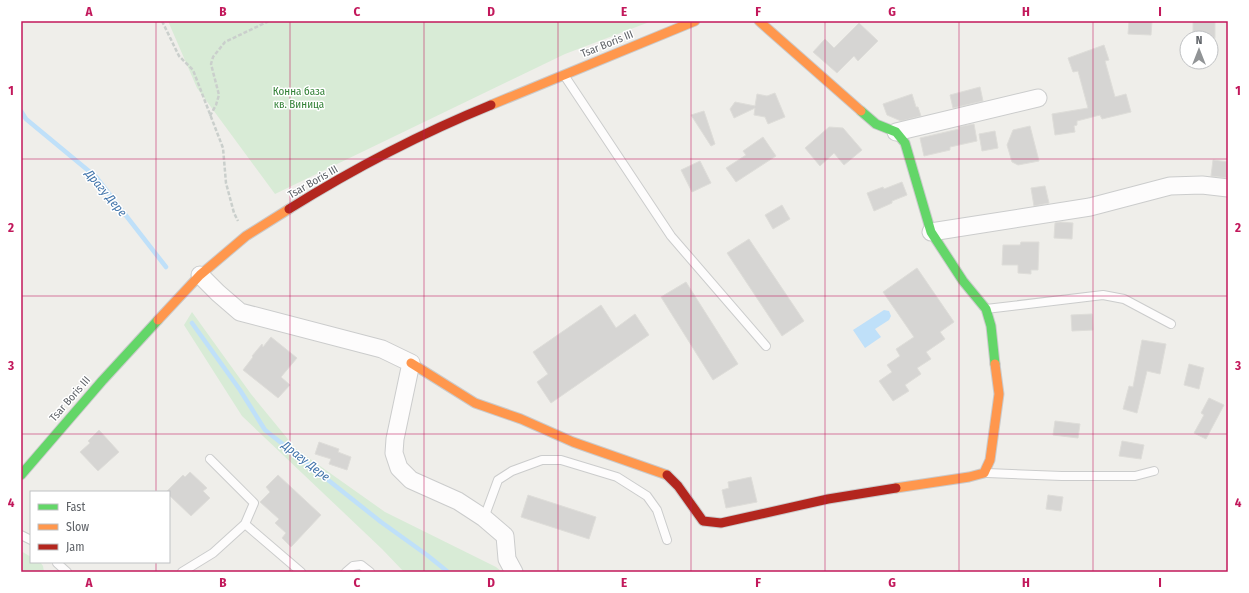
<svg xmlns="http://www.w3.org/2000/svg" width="1249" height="593" font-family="'Fira Sans Condensed',sans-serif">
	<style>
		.green { fill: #d8ebd6 }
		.water { fill: #bfe0f9 }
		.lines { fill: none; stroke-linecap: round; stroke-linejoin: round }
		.stream { stroke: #bfe0f9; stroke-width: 4.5 }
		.building { fill: #d6d5d3; stroke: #deddd9 }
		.lane-casing { stroke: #cbcccc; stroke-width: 10 }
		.street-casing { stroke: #cbcccc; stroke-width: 19 }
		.fast-casing { stroke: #cacacb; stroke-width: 11 }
		.slow-casing { stroke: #cacacb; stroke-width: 11 }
		.jam-casing { stroke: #cacacb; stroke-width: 11 }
		.path { stroke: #cacfcc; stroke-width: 2.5; stroke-dasharray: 4 2; stroke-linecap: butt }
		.lane { stroke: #fdfcfc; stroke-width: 8 }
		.street { stroke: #fdfcfc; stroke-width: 17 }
		.fast { stroke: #63d668; stroke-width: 9 }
		.slow { stroke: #ff974d; stroke-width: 9 }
		.jam { stroke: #b3261e; stroke-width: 9 }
		.grid { fill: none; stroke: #c2185b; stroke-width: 1; stroke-opacity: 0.55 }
		.labels { text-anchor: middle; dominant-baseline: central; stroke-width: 3; stroke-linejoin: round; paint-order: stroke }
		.street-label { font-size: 11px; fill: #5f6368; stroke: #fff }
		.park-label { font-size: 11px; fill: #348238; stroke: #fff }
		.water-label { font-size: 12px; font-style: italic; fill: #4174aa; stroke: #fff }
		.neatline { fill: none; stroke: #c2185b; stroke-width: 1.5 }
		.grid-label { font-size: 13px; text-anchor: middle; font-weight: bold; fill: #c2185b }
	</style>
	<rect width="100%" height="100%" fill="#efeeea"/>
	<g class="green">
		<path d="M168 21H652L565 54 275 194 197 88Z"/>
		<path d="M192 312 251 394 296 449 385 512 496 567 502 572H404L382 549 242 416 184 325Z"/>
		<path d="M21 551 31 557V562H40L43 566 44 572H21Z"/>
	</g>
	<path class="water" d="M884 310 889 311 891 316 889 320 875 329 881 337 865 348 853 330Z"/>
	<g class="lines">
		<g class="stream">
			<path d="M21 111 26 119 96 177 166 267"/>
			<path d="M192 323 240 390 265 430 381 522 427 555 448 572"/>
		</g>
	</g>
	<g class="building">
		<path d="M1129 21H1152L1151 35 1128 34Z"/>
		<rect x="1193" y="21" width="22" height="17"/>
		<path d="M859 23 878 41 858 61 854 56 837 73 813 52 825 39 834 48Z"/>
		<path d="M1104 45 1109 60 1105 61 1115 97 1126 94 1131 112 1102 119 1100 115 1077 121V125L1074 126 1075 132 1055 135 1052 114 1088 108 1078 71 1073 72 1068 58Z"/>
		<path d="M980 87 983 101 953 108 950 95Z"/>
		<path d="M775 93 785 117 768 124 765 117 754 115 755 108 734 118 730 109 735 102 755 106 757 94 767 96Z"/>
		<path d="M912 94 916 107H918L921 116 901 121 887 115 883 104Z"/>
		<path d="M704 111 715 144 711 146 691 115Z"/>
		<path d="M974 124 977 141 950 147V150L924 156 920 138 959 129 958 127Z"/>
		<path d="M1030 126 1039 161 1018 165 1012 162 1007 145 1013 130Z"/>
		<path d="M829 127 843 128 862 150 844 165 834 153 820 166 805 148Z"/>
		<path d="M995 131 998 148 982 151 979 134Z"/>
		<path d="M763 137 776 156 736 182 726 168 746 155 743 151Z"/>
		<path d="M1213 160 1228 162V178L1211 176Z"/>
		<path d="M700 161 711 183 692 192 681 170Z"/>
		<path d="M902 182 907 195 892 201V203L874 211 867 193 883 187 884 189Z"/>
		<path d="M1045 186 1049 203 1034 206 1031 188Z"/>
		<path d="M782 205 790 219 773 229 765 215Z"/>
		<path d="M1060 222 1073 223 1072 239 1054 238 1055 223Z"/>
		<path d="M749 239 804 321 782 336 727 253Z"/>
		<path d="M1021 242H1039L1038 270H1031V274L1018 273V265H1002L1003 245H1020Z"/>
		<path d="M917 268 954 322 940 332 945 339 926 352 931 359 917 368 921 374 905 385 909 391 893 401 879 381 892 372 887 365 900 356 896 349 914 337 883 292Z"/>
		<path d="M686 282 738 364 713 380 661 297Z"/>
		<path d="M601 305 616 328 635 314 649 335 551 403 537 382 548 374 533 352Z"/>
		<path d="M1092 314 1093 330 1072 331 1071 315Z"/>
		<path d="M271 337 297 358 281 377 290 385 278 398 243 370 253 357 252 356 262 344 263 347Z"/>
		<path d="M1142 340 1166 344 1160 374 1147 371 1137 413 1123 409 1129 386 1133 387Z"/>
		<path d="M1189 364 1204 368 1199 389 1184 385Z"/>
		<path d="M1209 398 1224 405 1206 439 1194 433 1204 415 1201 413Z"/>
		<path d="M1055 421 1080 424 1078 438 1053 435Z"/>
		<path d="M99 430 119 452 98 471 80 452 90 443 88 441Z"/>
		<path d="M1122 441 1144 445 1141 459 1119 456Z"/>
		<path d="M319 442 339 449 338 452 351 457 347 470 329 464 331 459 315 454Z"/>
		<path d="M190 472 207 488 203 491 210 498 191 516 169 495V492H166L183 475 185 477Z"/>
		<path d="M278 475 321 515 291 547 282 538 286 533 275 523 279 519 260 502 270 492 266 487Z"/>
		<path d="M751 477 757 502 726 508 722 490 729 488 728 482Z"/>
		<path d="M528 495 596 517 589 539 521 517Z"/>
		<path d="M1048 495 1063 497 1061 511 1046 509Z"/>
	</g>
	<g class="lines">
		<g class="lane-casing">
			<g id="lane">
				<path d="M564 75 671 236 766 346"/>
				<path d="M986 309 1103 295 1124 299 1171 324"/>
				<path d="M987 473 1062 476H1135L1154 471"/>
				<path d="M484 518 498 480 512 471 542 460H561L617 477 647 496 657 510 667 540"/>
				<path d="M245 524 301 572"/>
				<path d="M21 535 31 540"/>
				<path d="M57 563 67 572"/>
				<path d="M182 572 213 553 245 524 254 503 210 459"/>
				<path d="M346 572 353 566 361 565 370 572"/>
			</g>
		</g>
		<g class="street-casing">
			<g id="street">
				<path d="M896 132 1038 98"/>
				<path d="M931 232 1090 207 1170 186 1202 185 1228 188"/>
				<path d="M200 275 218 293 240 312 382 349 411 363 395 439 394 453 399 468 411 480 458 501 484 518 505 536 507 559 514 572"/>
			</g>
		</g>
		<g class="fast-casing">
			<g id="fast">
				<path d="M861 111 876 124 896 132 905 143 931 232 963 281 986 309 991 326 995 364"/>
				<path d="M21 475 102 381 158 320"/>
			</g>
		</g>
		<g class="slow-casing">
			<g id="slow">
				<path d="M759 21 861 111"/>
				<path d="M491 105 695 21"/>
				<path d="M158 320 200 275 246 236 289 209"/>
				<path d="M411 363 475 403 521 419 573 442 667 475"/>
				<path d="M896 488 969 477 984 473 990 460 999 394 995 364"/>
			</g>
		</g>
		<g class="jam-casing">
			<g id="jam">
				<path d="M289 209C353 169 422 133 491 105"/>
				<path d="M667 475 678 486 703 521 721 523 828 499 896 488"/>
			</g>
		</g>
		<g class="path">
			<path d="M162 21 179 56 193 70 223 148 226 183 234 213 238 221"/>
			<path d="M210 116 216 105 219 95 211 64 213 57 225 42 269 21"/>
		</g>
		<use href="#lane" class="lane"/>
		<use href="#street" class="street"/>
		<use href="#fast" class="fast"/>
		<use href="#slow" class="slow"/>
		<use href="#jam" class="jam"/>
	</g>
	<path class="grid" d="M156 21V492M290 21V572M424 21V572M558 21V572M691 21V572M825 21V572M959 21V572M1093 21V572M21 159H1228M21 296H1228M21 434H1228M156 562V572"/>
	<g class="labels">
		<g class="street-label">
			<text transform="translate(607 44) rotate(-22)">Tsar Boris III</text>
			<text transform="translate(313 182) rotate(-30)">Tsar Boris III</text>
			<text transform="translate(70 399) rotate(-49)">Tsar Boris III</text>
		</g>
		<g class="park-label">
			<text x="299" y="91">Конна база<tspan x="299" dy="13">кв. Виница</tspan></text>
		</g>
		<g class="water-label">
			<text transform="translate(106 193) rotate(50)">Драгу Дере</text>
			<text transform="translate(306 461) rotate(38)">Драгу Дере</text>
		</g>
	</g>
	<rect width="1249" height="593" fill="none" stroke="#ffffff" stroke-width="44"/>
	<rect x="30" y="491" width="140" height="72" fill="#ffffff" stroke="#bfc1c3"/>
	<rect x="38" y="504" width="20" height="6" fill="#63d668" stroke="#bfc1c3"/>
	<text x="66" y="511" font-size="12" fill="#5f6368">Fast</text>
	<rect x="38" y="524" width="20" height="6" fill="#ff974d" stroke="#bfc1c3"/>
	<text x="66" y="531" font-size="12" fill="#5f6368">Slow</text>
	<rect x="38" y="544" width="20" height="6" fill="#b3261e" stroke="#bfc1c3"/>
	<text x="66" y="551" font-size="12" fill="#5f6368">Jam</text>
	<g transform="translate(1199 50)"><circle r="19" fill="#ffffff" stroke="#bfc1c3"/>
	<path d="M0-3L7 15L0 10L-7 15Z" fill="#919496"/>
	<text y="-6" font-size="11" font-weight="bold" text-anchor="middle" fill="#5f6368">N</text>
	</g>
	<rect x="22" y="22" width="1205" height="549" class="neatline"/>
	<g class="grid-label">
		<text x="89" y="16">A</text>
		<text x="223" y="16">B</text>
		<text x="357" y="16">C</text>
		<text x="491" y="16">D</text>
		<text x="624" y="16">E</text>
		<text x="758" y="16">F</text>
		<text x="892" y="16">G</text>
		<text x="1026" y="16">H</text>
		<text x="1160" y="16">I</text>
		<text x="11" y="95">1</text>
		<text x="1238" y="95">1</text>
		<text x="11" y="232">2</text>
		<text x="1238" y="232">2</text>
		<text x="11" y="370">3</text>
		<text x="1238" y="370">3</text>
		<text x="11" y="507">4</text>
		<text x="1238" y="507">4</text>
		<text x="89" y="587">A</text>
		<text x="223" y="587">B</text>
		<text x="357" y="587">C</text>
		<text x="491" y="587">D</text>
		<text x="624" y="587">E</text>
		<text x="758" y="587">F</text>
		<text x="892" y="587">G</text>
		<text x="1026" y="587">H</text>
		<text x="1160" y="587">I</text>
	</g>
</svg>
